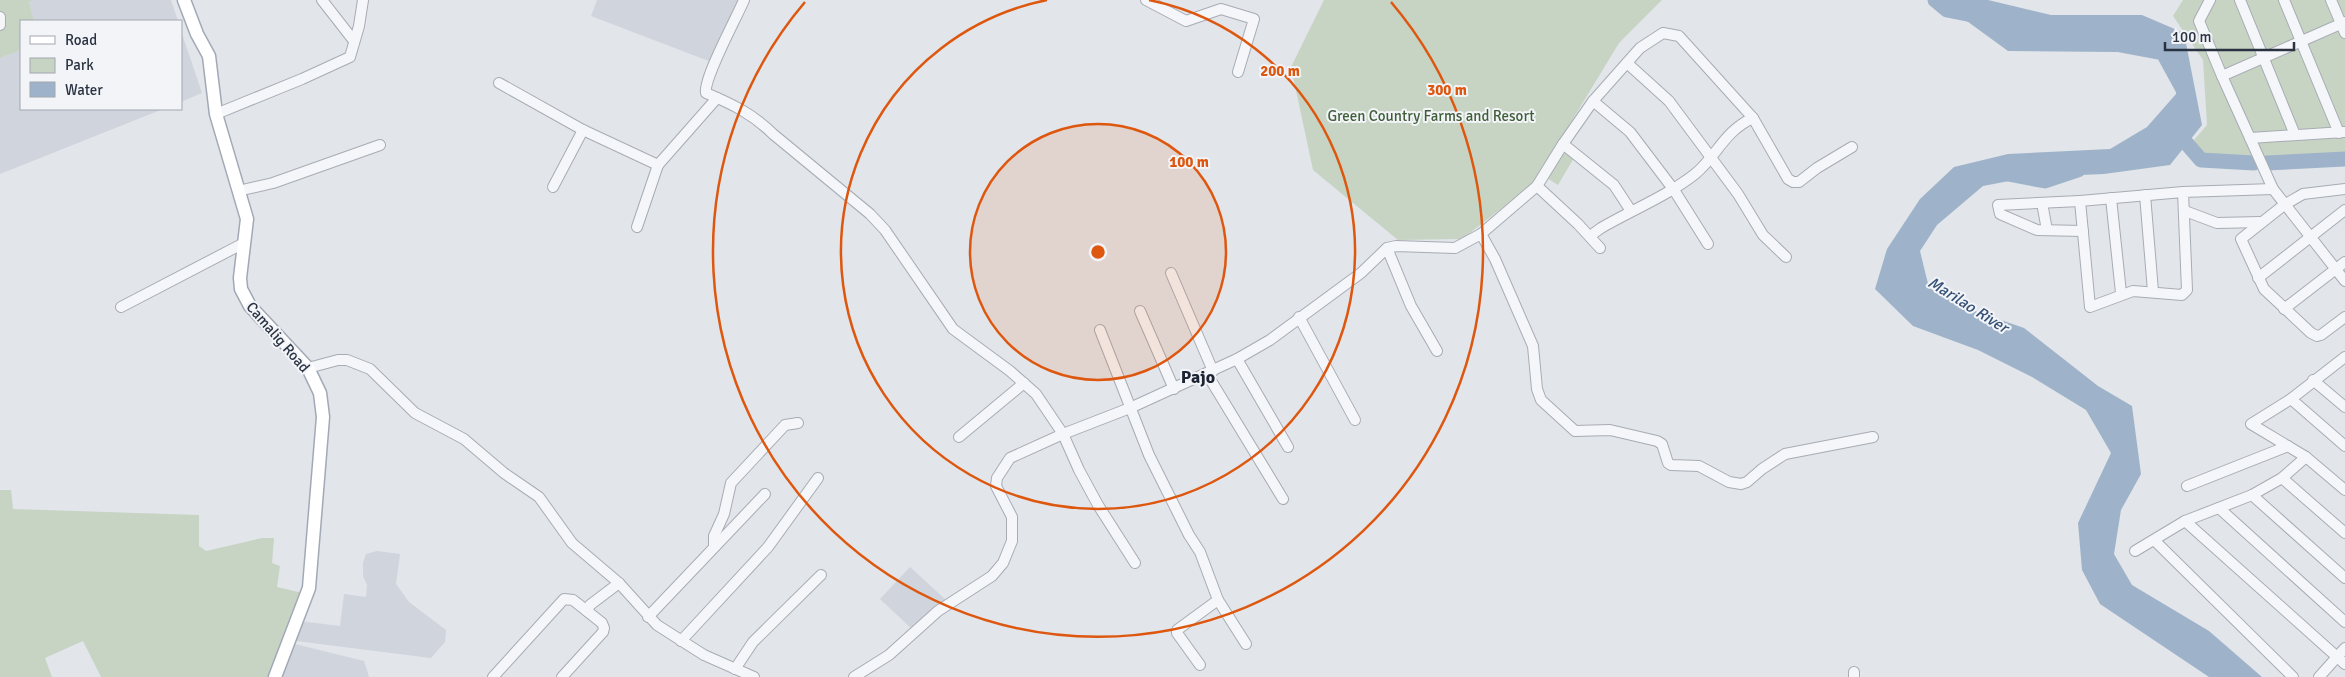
<svg xmlns="http://www.w3.org/2000/svg" width="2345" height="677" font-family="Signika,sans-serif">
	<style>
		.built { fill: #d0d4dc }
		.green { fill: #c7d4c3 }
		.water { fill: #9eb3c9 }
		.lines { fill: none; stroke-linecap: round; stroke-linejoin: round }
		.river { stroke: #9eb3c9; stroke-width: 15 }
		.minor-casing { stroke: #a7acb4; stroke-width: 12 }
		.major-casing { stroke: #a2a9b6; stroke-width: 15 }
		.minor { stroke: #f5f6f9; stroke-width: 10 }
		.major { stroke: #fff; stroke-width: 12 }
		.ring { fill: none; stroke: #de570f; stroke-width: 2.5 }
		.labels { text-anchor: middle; dominant-baseline: central; stroke-width: 4; stroke-linejoin: round; paint-order: stroke }
		.park-label { font-size: 15px; fill: #3f5e38; stroke: #f2f4f8 }
		.street-label { font-size: 15px; fill: #2a3342; stroke: #f2f4f8 }
		.water-label { font-size: 16px; font-style: italic; fill: #355176; stroke: #f2f4f8 }
		.quarter-label { font-size: 18px; font-weight: bold; fill: #1c2433; stroke: #f2f4f8 }
		.centre { fill: #de570f; stroke: #f2f4f8; stroke-width: 2.5 }
		.ring-label { font-size: 15px; text-anchor: middle; font-weight: bold; fill: #de570f; stroke: #f2f4f8; stroke-width: 4; stroke-linejoin: round; paint-order: stroke }
	</style>
	<rect width="100%" height="100%" fill="#e2e5ea"/>
	<g class="built">
		<path d="M34 0H171L178 21H34L29 2Z"/>
		<path d="M597 0H740L714 63 591 16Z"/>
		<path d="M181 31 202 93 181 102Z"/>
		<path d="M21 50V109H163L0 174V58Z"/>
		<path d="M377 551 400 554 396 584 409 602 446 630 445 642 431 658 296 641 299 621 340 626 344 594 366 597 367 585 363 576V563L366 554Z"/>
		<path d="M910 567 947 601 913 630 880 599Z"/>
		<path d="M295 644 364 661 369 677H282Z"/>
	</g>
	<g class="green">
		<path d="M0 0H34L29 2 34 21H21V50L0 58Z"/>
		<path d="M1324 0H1662L1619 43 1534 183 1462 239 1398 240 1313 170 1291 67Z"/>
		<path d="M2183 0H2345V156L2244 160 2203 158 2194 140 2207 125 2203 60 2173 16Z"/>
		<path d="M1561 147 1575 156 1558 185 1544 176Z"/>
		<path d="M0 490H11L13 509 199 515V546L206 551 262 538H274L272 563 280 566 277 587 307 594 275 677H101L83 641 45 658 52 677H0Z"/>
	</g>
	<path class="water" d="M1938 0H1988L2051 15H2142L2184 33 2202 125 2170 165 2104 174 2030 177 1983 186 1937 225 1920 251 1929 288 1972 310 2024 328 2098 386 2132 406 2141 474 2121 510 2114 554 2132 585 2209 631 2262 677H2209L2100 604 2082 570 2078 523 2111 453 2086 410 2032 377 1978 350 1913 326 1875 289 1887 249 1920 199 1954 167 2008 154 2110 149 2147 127 2176 94V76L2150 44 2116 52 2008 51Z"/>
	<g class="lines">
		<g class="river">
			<path d="M1935 0 1947 10 1972 15"/>
			<path d="M2115 44 2163 53 2186 95"/>
			<path d="M2175 130 2201 160 2254 163"/>
			<path d="M2267 163 2345 159"/>
			<path d="M2008 174 2045 181 2078 170"/>
		</g>
		<g class="minor-casing">
			<g id="minor">
				<path d="M322 0 354 41"/>
				<path d="M744 0C737 17 703 79 706 93 732 104 753 114 773 134L870 214 885 230 953 329 1010 371 1036 394 1063 434 1079 470 1098 505 1135 563"/>
				<path d="M1146 0 1186 21 1221 9 1254 19 1238 72"/>
				<path d="M2210 0 2199 21 2222 76"/>
				<path d="M2240 0 2295 135"/>
				<path d="M2284 0 2339 133"/>
				<path d="M2331 0 2345 33"/>
				<path d="M0 17V25"/>
				<path d="M2345 22 2222 76 2273 189 2345 281"/>
				<path d="M1627 63 1669 101 1738 194 1763 235 1786 257"/>
				<path d="M499 83 583 130 658 165 717 98"/>
				<path d="M1593 101 1630 132 1674 190 1708 244"/>
				<path d="M216 114 302 79 350 57 359 26 363 0"/>
				<path d="M2250 138 2344 132"/>
				<path d="M1563 144 1614 185 1631 211"/>
				<path d="M1537 186 1578 224 1600 248"/>
				<path d="M553 187 583 130"/>
				<path d="M2345 189 2303 194 2284 205 2241 239 2264 289 2311 333 2317 336 2321 335 2345 317"/>
				<path d="M238 191 273 183 380 145"/>
				<path d="M2183 192 2187 290 2182 295 2133 291 2090 307 2080 201 2183 192 2273 189"/>
				<path d="M2145 195 2153 291"/>
				<path d="M2111 198 2121 293"/>
				<path d="M2080 201 1998 205 2000 214 2037 230 2083 231"/>
				<path d="M2042 203 2047 230"/>
				<path d="M2185 211 2217 223 2261 222"/>
				<path d="M637 227 658 165"/>
				<path d="M1481 234 1495 259 1533 346 1537 389 1541 400 1575 431 1610 430 1657 441 1662 444 1668 463 1671 465 1699 466 1729 482 1741 484 1747 482 1762 469 1785 454 1873 437"/>
				<path d="M1590 236 1601 228C1632 210 1667 196 1695 174 1717 156 1724 131 1753 118L1788 179 1793 182H1799L1817 168 1852 147"/>
				<path d="M1387 248 1411 306 1437 351"/>
				<path d="M1171 273 1213 371"/>
				<path d="M2258 278 2345 210"/>
				<path d="M121 307 244 243"/>
				<path d="M2284 309 2345 262"/>
				<path d="M1140 311 1174 389"/>
				<path d="M1299 317 1355 420"/>
				<path d="M1100 330 1149 455 1189 535 1200 552 1218 600 1246 644"/>
				<path d="M1237 359 1288 447"/>
				<path d="M308 368 338 360H347L370 369 415 413 464 439 504 473 539 497 572 543 619 583 657 625 704 655 754 677"/>
				<path d="M1207 374 1283 499"/>
				<path d="M2313 380 2345 407"/>
				<path d="M2291 399 2345 446"/>
				<path d="M959 437 1024 383"/>
				<path d="M2306 457 2345 490"/>
				<path d="M2282 478 2345 533"/>
				<path d="M2187 486 2288 446"/>
				<path d="M2252 495 2345 578"/>
				<path d="M2219 508 2345 622"/>
				<path d="M2185 521 2345 664"/>
				<path d="M2154 540 2293 677"/>
				<path d="M714 545V536L724 514 731 483 785 425 798 423"/>
				<path d="M2135 551 2185 521 2252 495 2282 478 2306 457 2251 424 2291 399 2345 357"/>
				<path d="M648 617 765 494"/>
				<path d="M681 641 768 547 818 478"/>
				<path d="M1200 665 1177 633V630L1218 600"/>
				<path d="M735 669 753 642 821 575"/>
				<path d="M493 677 564 599 573 600 587 611 590 605 619 583"/>
				<path d="M562 677 603 632 604 628 602 623 587 611"/>
				<path d="M854 677 889 655 938 611 992 576 1003 563 1012 541V517L996 486 997 478 1010 458 1063 434 1130 408 1237 359 1270 340 1361 273 1387 248 1396 246 1455 248 1481 234 1537 186 1563 144 1593 101 1640 48 1663 33 1679 36 1753 118"/>
				<path d="M1854 677V672"/>
				<path d="M2319 677 2345 648"/>
			</g>
		</g>
		<g class="major-casing">
			<path id="major" d="M184 0 197 34 209 56 216 114 247 219 240 278 241 289 250 306 308 368 320 393 323 417 309 588 275 677"/>
		</g>
		<use href="#minor" class="minor"/>
		<use href="#major" class="major"/>
	</g>
	<circle cx="1098" cy="252" r="128" fill="#de570f" fill-opacity=".12"/>
	<g class="ring">
		<circle cx="1098" cy="252" r="128"/>
		<path d="M1149 0A257 257 0 1 1 1047 0"/>
		<path d="M1391 2A385 385 0 1 1 805 2"/>
	</g>
	<g class="labels">
		<g class="park-label">
			<text x="1431" y="116">Green Country Farms and Resort</text>
		</g>
		<g class="street-label">
			<text transform="translate(278 337) rotate(49)">Camalig Road</text>
		</g>
		<g class="water-label">
			<text transform="translate(1968 305) rotate(32)">Marilao River</text>
		</g>
		<g class="quarter-label">
			<text x="1198" y="377">Pajo</text>
		</g>
	</g>
	<circle cx="1098" cy="252" r="8" class="centre"/>
	<g class="ring-label">
		<text x="1280" y="76">200 m</text>
		<text x="1447" y="95">300 m</text>
		<text x="1189" y="167">100 m</text>
	</g>
	<rect x="20" y="20" width="162" height="90" fill="#f2f4f8" stroke="#a2a7af"/>
	<rect x="30" y="36" width="25" height="8" fill="#ffffff" stroke="#a2a7af"/>
	<text x="65" y="45" font-size="15" fill="#2a3342">Road</text>
	<rect x="30" y="58" width="25" height="15" fill="#c7d4c3" stroke="#a2a7af"/>
	<text x="65" y="70" font-size="15" fill="#2a3342">Park</text>
	<rect x="30" y="82" width="25" height="15" fill="#9eb3c9" stroke="#a2a7af"/>
	<text x="65" y="95" font-size="15" fill="#2a3342">Water</text>
	<path d="M2165 42v8h129v-8" fill="none" stroke="#2a3342" stroke-width="2.5"/>
	<text x="2172" y="42" font-size="15" fill="#2a3342" stroke="#f2f4f8" stroke-width="4" paint-order="stroke">100 m</text>
</svg>
